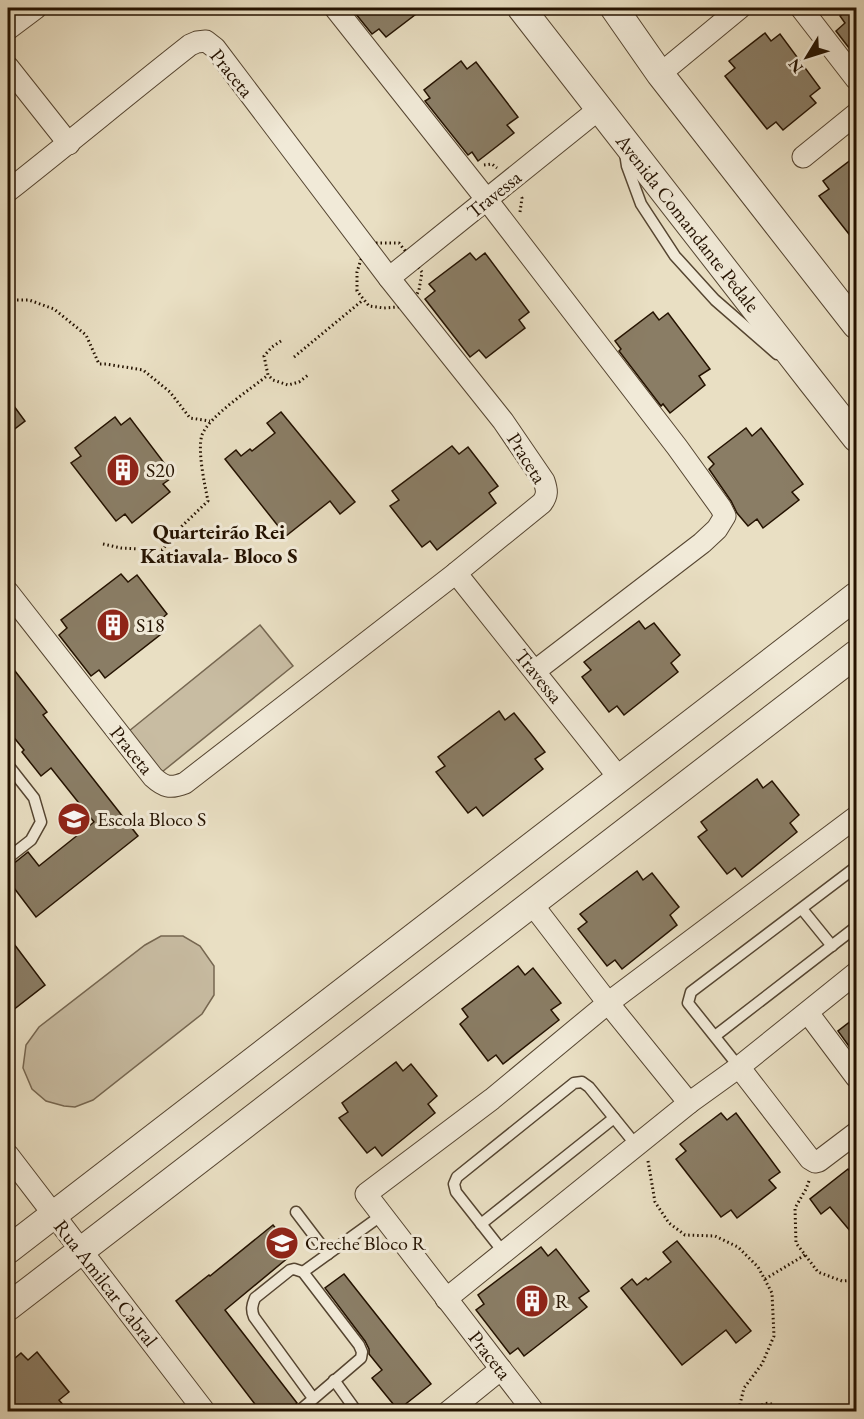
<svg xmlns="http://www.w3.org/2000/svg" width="864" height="1419" font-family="'EB Garamond',serif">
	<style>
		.green { fill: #c8bca2; stroke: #766751; stroke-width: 1.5 }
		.building { fill: #8a7d65; stroke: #241200; stroke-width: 1.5 }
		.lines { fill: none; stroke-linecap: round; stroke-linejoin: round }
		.service-casing { stroke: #554531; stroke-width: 13 }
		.minor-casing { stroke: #554531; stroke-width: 23 }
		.tertiary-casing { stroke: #554531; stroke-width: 29 }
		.path { stroke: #241200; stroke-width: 3; stroke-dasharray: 1.5 3; stroke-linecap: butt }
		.service { stroke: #f1ead8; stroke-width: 10 }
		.minor { stroke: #f1ead8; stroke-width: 21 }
		.tertiary { stroke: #f1ead8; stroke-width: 27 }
		.labels { text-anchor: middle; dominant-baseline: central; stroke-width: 6; stroke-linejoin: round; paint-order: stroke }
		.street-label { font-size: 20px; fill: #241200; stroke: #f1ead8 }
		.poi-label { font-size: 20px; fill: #241200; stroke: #f1ead8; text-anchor: start }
		.neighbourhood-label { font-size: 21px; font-weight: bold; fill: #241200; stroke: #f1ead8 }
	</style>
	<rect width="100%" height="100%" fill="#e9dfc3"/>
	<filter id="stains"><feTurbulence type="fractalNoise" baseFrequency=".00333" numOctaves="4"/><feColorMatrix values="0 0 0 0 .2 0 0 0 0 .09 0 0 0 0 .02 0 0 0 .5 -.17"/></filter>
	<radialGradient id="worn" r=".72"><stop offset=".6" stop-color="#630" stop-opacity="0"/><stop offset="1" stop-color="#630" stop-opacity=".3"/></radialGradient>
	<g class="green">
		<path d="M260 625 293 666 162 772 129 731Z"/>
		<path d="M161 936H183L200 946 214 966V995L202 1014 93 1100 75 1107 64 1106 46 1101 32 1089 23 1068 26 1045 39 1027 145 945Z"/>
	</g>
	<g class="building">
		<path d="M351 8H424L386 37 379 29 372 34Z"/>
		<path d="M850 8H856V57L836 31 845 23 840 16Z"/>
		<path d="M765 33 771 41 780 34 820 88 810 96 816 103 783 130 776 122 767 129 725 76 735 68 729 61Z"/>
		<path d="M461 61 467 69 476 62 518 117 507 125 514 133 478 161 472 152 468 155 425 101 430 98 424 90Z"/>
		<path d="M856 156V243L819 196 829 189 823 181Z"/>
		<path d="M470 253 476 260 485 253 529 312 519 320 525 328 486 358 479 350 470 357 425 299 435 291 429 284Z"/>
		<path d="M653 312 659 320 668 313 710 369 699 376 705 385 670 413 663 404 661 406 619 351 621 349 615 341Z"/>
		<path d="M8 398 25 421 8 434Z"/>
		<path d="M281 412 355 502 340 514 330 501 286 536 225 459 236 450 241 456 250 449 252 451 275 433 267 423Z"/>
		<path d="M115 417 121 425 130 418 174 476 163 484 170 492 132 523 125 514 116 521 71 463 81 456 75 448Z"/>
		<path d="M746 428 752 436 761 428 803 484 792 492 799 500 763 528 757 519 748 526 737 513 731 501 709 469 714 464 708 457Z"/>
		<path d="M452 446 459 454 468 447 485 469 498 486 489 493 496 503 437 550 430 541 422 547 390 506 399 500 392 491Z"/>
		<path d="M121 574 128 582 137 575 167 614 158 622 165 631 105 678 99 670 91 676 59 635 67 628 61 620Z"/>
		<path d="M639 621 645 629 654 623 671 644 680 655 671 663 678 672 624 715 617 706 609 712 582 677 591 670 584 662Z"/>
		<path d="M8 662 47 712 43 715 138 836 36 917 8 880V865L13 864 28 852 39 866 94 822 51 768 41 776 22 752 24 750 8 730Z"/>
		<path d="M499 711 505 720 514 713 531 734 545 752 535 759 543 769 483 816 476 807 468 813 436 772 445 766 438 757Z"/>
		<path d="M757 779 763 788 772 781 799 815 790 823 797 832 742 877 735 868 727 874 698 837 707 830 701 822Z"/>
		<path d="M637 871 643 880 652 873 679 907 670 915 677 925 622 969 615 960 607 966 578 929 587 922 580 914Z"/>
		<path d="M8 936 45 985 8 1014Z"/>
		<path d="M518 966 525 975 533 968 561 1003 551 1010 559 1020 503 1064 496 1055 488 1061 460 1024 468 1017 462 1009Z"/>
		<path d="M856 1017V1056L838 1031Z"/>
		<path d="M396 1062 403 1071 411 1064 437 1096 428 1104 435 1113 382 1156 375 1147 367 1153 339 1118 348 1112 342 1103Z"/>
		<path d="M721 1113 727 1120 736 1113 780 1172 769 1180 776 1188 737 1218 731 1210 721 1217 676 1159 686 1151 680 1144Z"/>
		<path d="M848 1169 856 1180V1238L830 1207 821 1214 810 1199Z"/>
		<path d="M273 1225 295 1252 225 1310 297 1403 293 1407 291 1412H261L176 1301 209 1275 210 1276Z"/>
		<path d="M677 1241 751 1331 736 1343 726 1330 682 1365 621 1288 632 1279 637 1285 646 1278 648 1280 671 1262 663 1252Z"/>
		<path d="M541 1247 548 1256 556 1249 589 1291 579 1298 587 1307 524 1356 518 1348 510 1354 476 1310 484 1304 478 1295Z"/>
		<path d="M344 1274 431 1384 398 1410 372 1378 382 1370 369 1354V1349L365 1341 325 1288Z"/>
		<path d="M37 1352 69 1392 59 1400 69 1412H8V1364L21 1353 28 1360Z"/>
	</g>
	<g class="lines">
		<g class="service-casing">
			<g id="service">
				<path d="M625 153 627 166 641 204 675 256 715 300 777 354"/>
				<path d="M8 765 34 798 41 822 31 840 8 858"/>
				<path d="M802 909 832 946"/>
				<path d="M715 1036 856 927"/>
				<path d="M739 1067 688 1003 691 992 856 867"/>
				<path d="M296 1212 328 1254"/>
				<path d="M481 1224 614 1118"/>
				<path d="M504 1253 456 1192 454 1184 457 1177 574 1083 582 1082 589 1087 636 1145"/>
				<path d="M303 1272 382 1215"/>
				<path d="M334 1380 357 1412"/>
				<path d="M298 1412 361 1358 362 1352 359 1345 303 1272 294 1269 290 1270 255 1298C252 1305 251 1310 254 1317L313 1398"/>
			</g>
		</g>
		<g class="minor-casing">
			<g id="minor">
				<path d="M335 8 487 200 677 447 721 508 725 516 717 529 702 543 535 671"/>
				<path d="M801 8 856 79"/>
				<path d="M8 29 36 8"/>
				<path d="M8 67 69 144"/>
				<path d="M660 74 740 8"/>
				<path d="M803 157 856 114"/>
				<path d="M8 191C69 143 129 93 190 45L197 42 206 41 215 48 389 278 503 421 544 481C547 490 548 495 542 503L456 573 185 783C170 789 164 787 153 777L8 592"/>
				<path d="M389 278 599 109"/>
				<path d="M456 573 620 779"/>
				<path d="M532 904 608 1003 689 1103"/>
				<path d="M808 1013 856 1077"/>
				<path d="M739 1067 810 1159 815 1162 819 1161 856 1133"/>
				<path d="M8 1155 205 1412"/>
				<path d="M446 1299 689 1103 739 1067 856 973"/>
				<path d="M448 1412 501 1369"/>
				<path d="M534 1412 366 1194 492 1099 608 1003 856 817"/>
			</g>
		</g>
		<g class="tertiary-casing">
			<g id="tertiary">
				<path d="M521 8 812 382 856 438"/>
				<path d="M614 8 660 74 856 325"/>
				<path d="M8 1250 856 596"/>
				<path d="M8 1307 856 654"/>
			</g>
		</g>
		<g class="path">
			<path d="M484 165 492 164 497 168"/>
			<path d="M520 212 522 198 520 195"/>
			<path d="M376 243H399L422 272 419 290 411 306 384 308 369 306 357 291V272L365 247Z"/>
			<path d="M17 300H29L54 309 86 335 99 364H106L143 370 170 392 190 418 210 421"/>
			<path d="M281 341 272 347 264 356 268 375 273 380 288 385 299 382 308 375"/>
			<path d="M294 357 363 300"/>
			<path d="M103 544 121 548 162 550 182 526 208 501C205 486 197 450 202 435 209 416 251 389 268 375"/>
			<path d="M648 1161 655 1202 669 1223 685 1235 715 1236 738 1247 758 1267 772 1293 774 1336 762 1364 744 1388 738 1412"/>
			<path d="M809 1181 806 1189 795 1208 796 1243 818 1272 842 1281 856 1280"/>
			<path d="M765 1279 805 1255"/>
			<path d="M756 1412C762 1400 773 1401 780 1412"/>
		</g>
		<use href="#service" class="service"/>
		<use href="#minor" class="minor"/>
		<use href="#tertiary" class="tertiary"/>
	</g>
	<defs>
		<g id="building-disc" transform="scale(1.725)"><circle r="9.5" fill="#8f2418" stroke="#f1ead8"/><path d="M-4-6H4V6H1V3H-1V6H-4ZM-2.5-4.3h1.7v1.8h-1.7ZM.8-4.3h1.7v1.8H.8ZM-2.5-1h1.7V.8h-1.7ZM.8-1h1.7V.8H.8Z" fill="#fff"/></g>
		<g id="school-disc" transform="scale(1.725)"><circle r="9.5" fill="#8f2418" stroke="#f1ead8"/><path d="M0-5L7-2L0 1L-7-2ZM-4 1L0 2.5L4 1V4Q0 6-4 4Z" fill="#fff"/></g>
	</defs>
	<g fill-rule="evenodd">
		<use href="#building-disc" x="123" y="470"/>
		<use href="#building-disc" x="113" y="625"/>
		<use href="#school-disc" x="74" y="819"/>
		<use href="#school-disc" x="282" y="1243"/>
		<use href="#building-disc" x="532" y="1301"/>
	</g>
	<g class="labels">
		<g class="street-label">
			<text transform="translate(232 73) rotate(51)">Praceta</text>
			<text transform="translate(494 194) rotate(-39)">Travessa</text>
			<text transform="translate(688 223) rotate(52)">Avenida Comandante Pedale</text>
			<text transform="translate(527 458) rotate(58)">Praceta</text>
			<text transform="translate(539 676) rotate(51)">Travessa</text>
			<text transform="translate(132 750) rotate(51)">Praceta</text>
			<text transform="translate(106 1283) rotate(52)">Rua Amilcar Cabral</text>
			<text transform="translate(490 1355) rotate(52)">Praceta</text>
		</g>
		<g class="poi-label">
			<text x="146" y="470">S20</text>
			<text x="136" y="625">S18</text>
			<text x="97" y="819">Escola Bloco S</text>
			<text x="305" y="1243">Creche Bloco R</text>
			<text x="555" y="1301">R</text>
		</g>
		<g class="neighbourhood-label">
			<text x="219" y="531">Quarteirão Rei<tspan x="219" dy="24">Katiavala- Bloco S</tspan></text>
		</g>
	</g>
	<rect width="864" height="1419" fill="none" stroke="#e9dfc3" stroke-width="30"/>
	<rect x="9" y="9" width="846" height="1401" fill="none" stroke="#241200" stroke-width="3"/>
	<rect x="15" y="15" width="834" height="1389" fill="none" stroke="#241200" stroke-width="1.5"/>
	<g transform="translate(807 57) rotate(232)" stroke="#f1ead8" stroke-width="4.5" paint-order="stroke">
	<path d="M0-4.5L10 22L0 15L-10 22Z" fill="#241200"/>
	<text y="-9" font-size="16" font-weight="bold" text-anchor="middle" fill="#241200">N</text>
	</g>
	<rect width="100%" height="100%" filter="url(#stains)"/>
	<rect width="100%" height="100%" fill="url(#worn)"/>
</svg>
